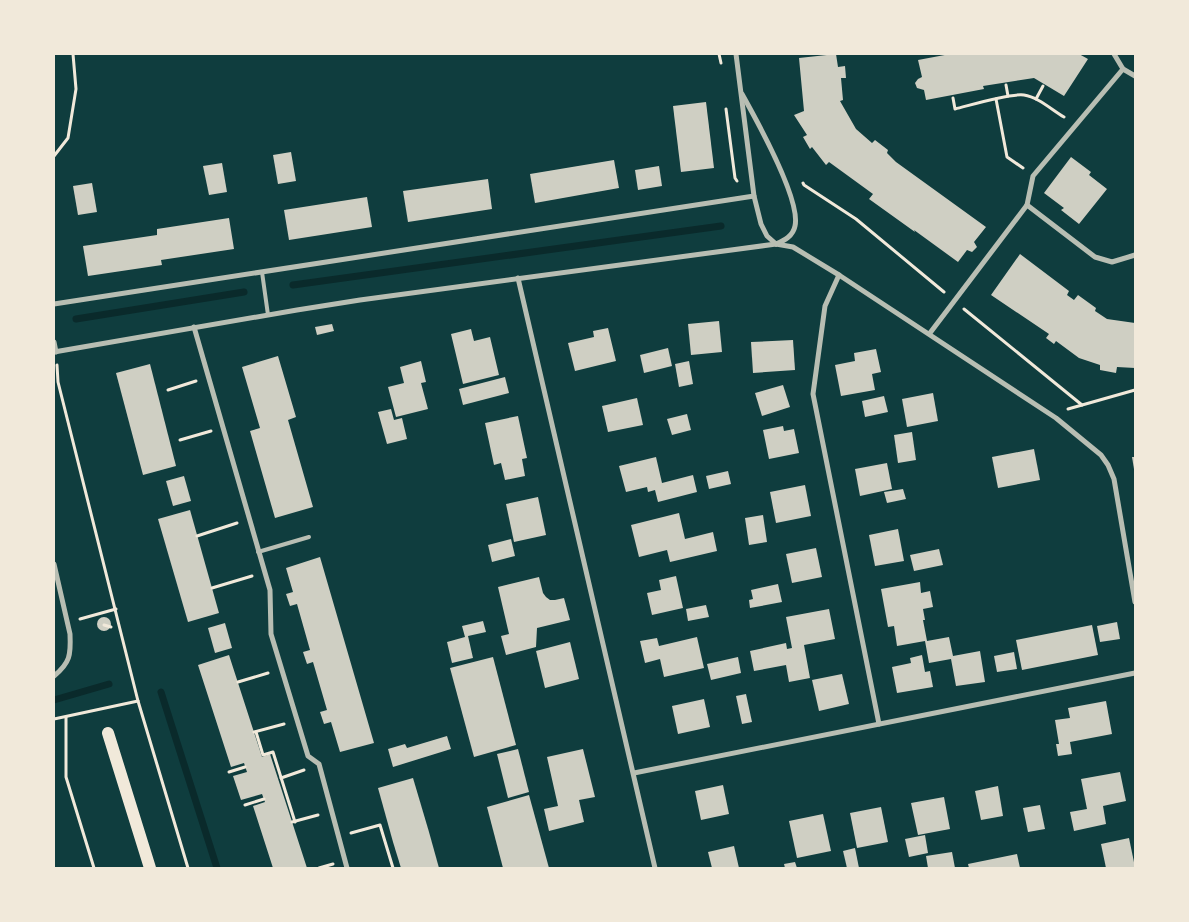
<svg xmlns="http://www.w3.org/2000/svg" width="1189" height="922" font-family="Spectral,serif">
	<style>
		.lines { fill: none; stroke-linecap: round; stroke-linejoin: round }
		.stream { stroke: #0a2a2b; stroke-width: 7 }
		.building { fill: #cfcfc3 }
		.path { stroke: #f1e9da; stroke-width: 3 }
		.service { stroke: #b8beb3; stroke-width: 4 }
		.minor { stroke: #b8beb3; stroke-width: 5 }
		.primary { stroke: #f1e9da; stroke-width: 12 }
	</style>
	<rect width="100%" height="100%" fill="#0f3d3e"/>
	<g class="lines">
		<g class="stream">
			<path d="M293 285 721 226"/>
			<path d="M76 319 244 292"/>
			<path d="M161 692 217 868"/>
			<path d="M54 700 109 684"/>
		</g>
	</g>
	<g class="building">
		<path d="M836 54 838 67 845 66 846 78H841L843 100 840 101 856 129 872 143 875 140 888 150 887 153 896 162 986 227 974 242 977 247 972 252 967 250 958 262 914 230 915 232 869 199 873 194 829 162 826 165 812 147 810 149 803 137 807 135 794 115 804 111 799 58Z"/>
		<path d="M950 54H1079L1088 59 1064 96 1034 78 983 86 984 89 926 100 924 90 917 88 915 83 918 79 922 77 918 60Z"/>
		<path d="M706 102 714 168 681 172 673 106Z"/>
		<path d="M291 152 296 181 278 184 273 155Z"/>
		<path d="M1071 157 1091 172 1089 175 1107 189 1079 224 1061 210 1064 208 1044 193Z"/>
		<path d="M614 160 619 188 535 203 530 174Z"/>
		<path d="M222 163 227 192 209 195 203 166Z"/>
		<path d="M659 166 662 186 638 190 635 170Z"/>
		<path d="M488 179 492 209 408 222 403 191Z"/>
		<path d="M92 183 97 212 78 215 73 186Z"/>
		<path d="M367 197 372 227 289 240 284 210Z"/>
		<path d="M229 218 234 249 161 260 162 265 88 276 83 246 157 235V229Z"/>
		<path d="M1020 254 1069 291 1067 295 1074 300 1078 295 1096 308 1095 311 1107 319 1135 323V368L1117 367 1116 373 1100 370V365L1079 358 1056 341 1054 344 1046 338 1049 334 991 295Z"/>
		<path d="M719 321 722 352 691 355 688 324Z"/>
		<path d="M332 324 334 331 317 335 315 327Z"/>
		<path d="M608 328 616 361 575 371 568 343 594 337 593 331Z"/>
		<path d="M471 329 474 341 490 337 499 375 463 384 451 334Z"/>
		<path d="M793 340 795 370 753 373 751 342Z"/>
		<path d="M668 348 672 366 644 373 640 355Z"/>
		<path d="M876 349 881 372 872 374 875 390 841 396 835 365 855 361 854 353Z"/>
		<path d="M278 356 296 417 288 420 313 507 275 518 250 431 260 428 242 367Z"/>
		<path d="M421 361 426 382 421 383 428 409 396 417 388 387 404 383 400 367Z"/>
		<path d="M689 361 693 384 679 387 675 364Z"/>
		<path d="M150 364 176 466 143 475 116 373Z"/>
		<path d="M505 377 509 393 463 405 459 389Z"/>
		<path d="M783 385 790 407 762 416 755 393Z"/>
		<path d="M933 393 938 421 907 427 902 399Z"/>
		<path d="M884 396 888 412 865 417 862 401Z"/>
		<path d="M637 398 643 425 608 432 602 406Z"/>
		<path d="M391 409 394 420 402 418 407 439 387 444 378 412Z"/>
		<path d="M687 414 691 430 672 435 667 419Z"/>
		<path d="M518 416 527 458 522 459 525 476 505 480 501 463 494 465 485 423Z"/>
		<path d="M783 426 784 431 794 429 799 453 769 459 763 430Z"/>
		<path d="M912 432 916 460 898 463 894 435Z"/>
		<path d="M1034 449 1040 480 998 488 992 457Z"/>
		<path d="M656 457 662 483 693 475 697 492 658 502 655 490 648 492 647 487 626 492 619 466Z"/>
		<path d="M1132 457H1135V469H1134Z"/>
		<path d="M887 463 892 489 860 496 855 469Z"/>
		<path d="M728 471 731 484 709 489 706 476Z"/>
		<path d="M184 476 191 501 173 506 166 481Z"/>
		<path d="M805 485 811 516 776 523 770 492Z"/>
		<path d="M903 489 906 499 887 503 884 492Z"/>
		<path d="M538 497 546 535 514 542 506 504Z"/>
		<path d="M190 510 219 613 188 622 158 519Z"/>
		<path d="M679 513 685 539 713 532 717 551 670 562 667 550 639 557 631 525Z"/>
		<path d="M763 515 767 542 749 545 745 518Z"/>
		<path d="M898 529 904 561 875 566 869 535Z"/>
		<path d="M511 539 515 556 492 562 488 545Z"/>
		<path d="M816 548 822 577 792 583 786 554Z"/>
		<path d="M939 549 943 565 914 571 910 555Z"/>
		<path d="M320 557 374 743 340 752 331 722 324 724 320 712 327 710 313 662 307 664 303 652 310 650 297 604 290 606 286 594 293 592 286 568Z"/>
		<path d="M676 576 683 608 652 615 647 593 661 590 659 580Z"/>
		<path d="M539 577 543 593 546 597 550 600H555L564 598 570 620 537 628 536 647 506 655 501 636 509 634 498 587Z"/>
		<path d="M920 582 921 593 930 591 933 607 923 609 925 620H923L927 641 949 637 953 656 980 651 985 682 956 686 951 659 929 663 925 641 897 646 894 626 888 627 881 589Z"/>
		<path d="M778 584 782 602 750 608 749 600 753 599 751 590Z"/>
		<path d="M706 605 709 617 688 621 686 609Z"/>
		<path d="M829 609 835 639 804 645 810 678 789 682 786 665 754 671 750 651 786 643 787 649 792 648 786 617Z"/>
		<circle cx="104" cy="624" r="7"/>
		<path d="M483 621 486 632 468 636 473 658 452 663 447 642 465 637 462 626Z"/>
		<path d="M1117 622 1120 639 1100 642 1097 626Z"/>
		<path d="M225 623 232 648 215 653 208 628Z"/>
		<path d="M1092 625 1098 655 1022 670 1016 640Z"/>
		<path d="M697 637 704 668 664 677 660 659 645 663 640 641 657 638 659 646Z"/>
		<path d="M570 642 579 679 545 688 536 651Z"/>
		<path d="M1014 652 1017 669 997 672 994 656Z"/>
		<path d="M229 655 262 757 270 754 307 868H273L253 806 265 802 262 794 241 800 233 776 247 772 244 763 231 767 198 665Z"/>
		<path d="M922 655 925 672 930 671 933 687 897 693 892 667 911 663 910 658Z"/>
		<path d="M493 657 516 745 474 757 450 668Z"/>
		<path d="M738 657 741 673 711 680 707 664Z"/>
		<path d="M842 674 849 704 819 711 812 680Z"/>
		<path d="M746 694 752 722 742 724 736 696Z"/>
		<path d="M704 699 710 727 678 734 672 706Z"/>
		<path d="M1106 701 1112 734 1070 742 1072 754 1058 756 1056 744H1059L1055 720 1070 718 1068 708Z"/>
		<path d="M447 736 451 749 393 767 388 749 405 744 407 748Z"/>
		<path d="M518 749 529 792 508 798 497 754Z"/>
		<path d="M583 749 595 797 579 800 584 822 549 831 544 809 558 806 547 757Z"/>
		<path d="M1120 772 1126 801 1103 806 1106 824 1074 831 1070 812 1087 809 1081 779Z"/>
		<path d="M413 778 429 832 439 868H401L393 842 378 788Z"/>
		<path d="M723 785 729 814 701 820 695 791Z"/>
		<path d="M998 786 1003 816 981 820 975 791Z"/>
		<path d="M529 795 549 868H503L487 807Z"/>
		<path d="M944 797 950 829 918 835 911 803Z"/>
		<path d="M1040 805 1045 829 1028 832 1023 808Z"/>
		<path d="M881 807 888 842 857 848 850 813Z"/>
		<path d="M823 814 831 851 797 858 789 821Z"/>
		<path d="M925 835 928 853 909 857 905 839Z"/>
		<path d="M1129 838 1135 867 1106 868 1101 844Z"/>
		<path d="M734 846 739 868H712L708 852Z"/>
		<path d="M855 848 859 868H847L843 851Z"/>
		<path d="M952 852 955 868H928L926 856Z"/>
		<path d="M1017 854 1020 868H969L968 864Z"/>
		<path d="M795 862 797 868H785L784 864Z"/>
	</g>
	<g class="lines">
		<g class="path">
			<path d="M719 54 721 63"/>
			<path d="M1006 85 1008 96"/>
			<path d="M953 98 955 109C971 105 1010 93 1024 95 1038 97 1052 110 1064 117"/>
			<path d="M996 99 1007 157 1023 168"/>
			<path d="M1036 99 1043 86"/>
			<path d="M726 109 735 178 737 181"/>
			<path d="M54 156 68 138 76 89 73 54"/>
			<path d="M803 183 804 185 856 219 944 292"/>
			<path d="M964 309 1082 405"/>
			<path d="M57 365 58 382 138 701 188 868"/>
			<path d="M168 390 196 381"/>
			<path d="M1068 409 1135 390"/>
			<path d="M180 440 211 431"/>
			<path d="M197 536 237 523"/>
			<path d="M212 588 252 576"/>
			<path d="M80 619 116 609"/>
			<path d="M104 625 111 627"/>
			<path d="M238 682 268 673"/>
			<path d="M66 717V777L94 868"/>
			<path d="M54 719 138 701"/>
			<path d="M254 732 284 724"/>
			<path d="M256 732 263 755 273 752 295 822"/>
			<path d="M229 772 245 767"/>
			<path d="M281 778 304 770"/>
			<path d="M245 805 264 799"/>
			<path d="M292 822 318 815"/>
			<path d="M351 833 380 825 393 868"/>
			<path d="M319 868 333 864"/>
		</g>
		<g class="service">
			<path d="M262 272 268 315"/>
			<path d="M258 552 309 537"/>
		</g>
		<g class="minor">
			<path d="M736 54 754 196 761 224 767 236 776 244"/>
			<path d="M1114 54 1123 69 1135 76"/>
			<path d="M742 94C756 119 801 200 795 226 793 236 785 240 776 244"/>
			<path d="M1027 205 1095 257 1112 262 1135 255"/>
			<path d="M839 275 825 306 813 394 879 724"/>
			<path d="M518 278 655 868"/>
			<path d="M54 304 754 196"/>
			<path d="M194 327 270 590 271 634 308 756 319 764 347 868"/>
			<path d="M930 333 1027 205 1033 176 1123 69"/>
			<path d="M54 342 56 352"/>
			<path d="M54 352 297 310 360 300 776 244 793 247 839 275 1056 418 1101 455 1108 465 1114 479 1135 602"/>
			<path d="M54 564 70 634C71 655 70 663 54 676"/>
			<path d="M634 773 1135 673"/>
		</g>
		<path class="primary" d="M108 733 150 868"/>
	</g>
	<rect width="1189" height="922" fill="none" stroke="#f1e9da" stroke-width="110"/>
</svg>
